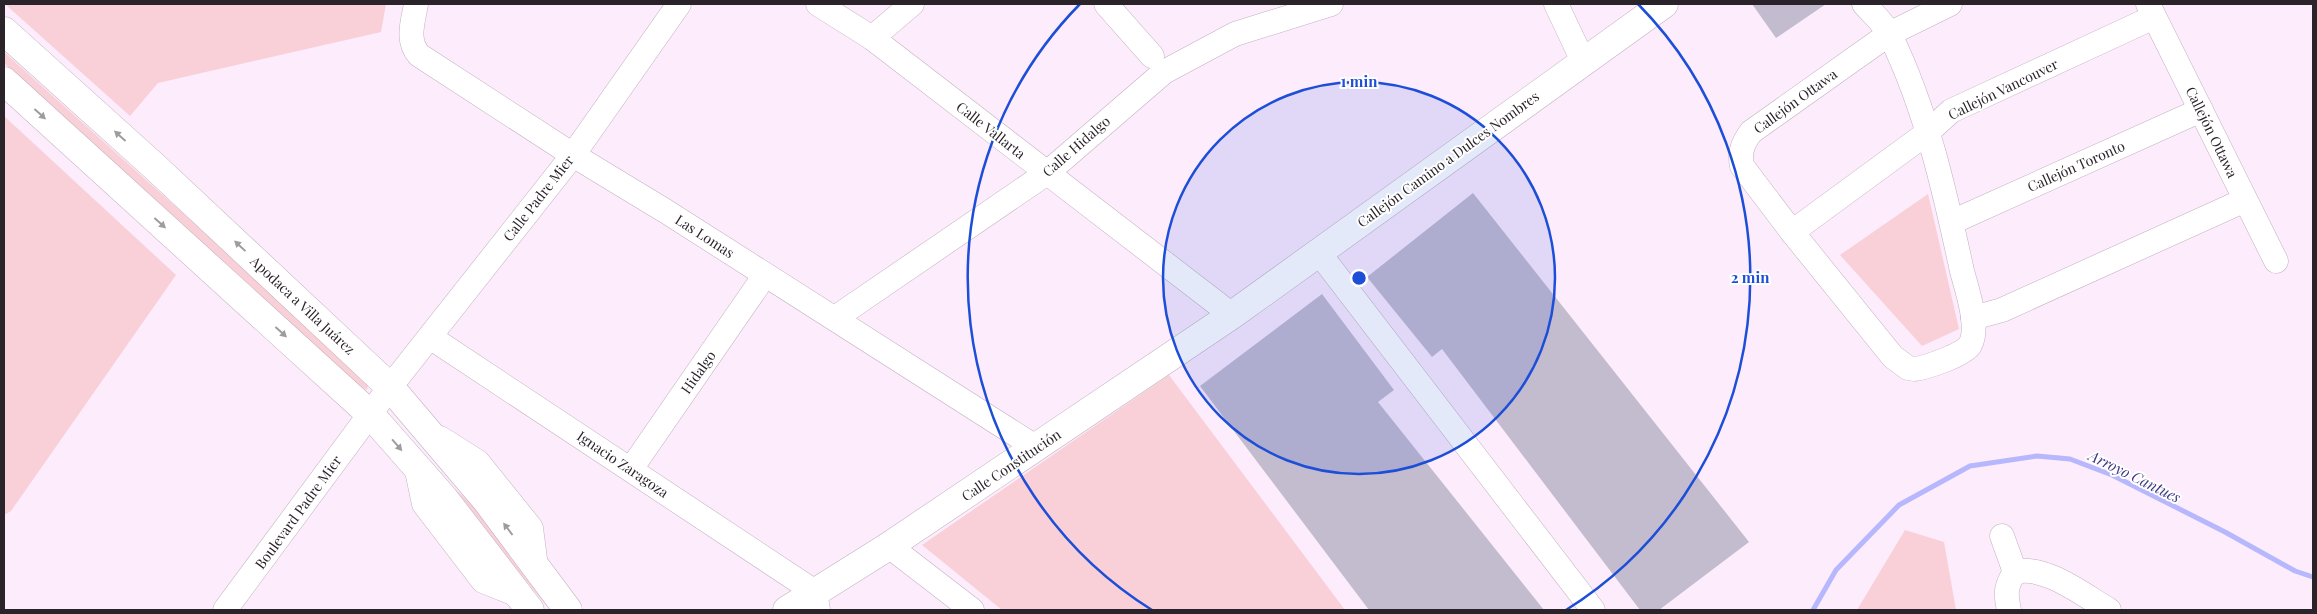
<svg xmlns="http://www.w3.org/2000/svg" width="2317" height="614" font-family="'Playfair Display',serif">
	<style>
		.green { fill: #f9d0d7 }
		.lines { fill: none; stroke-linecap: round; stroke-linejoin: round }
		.stream { stroke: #b6b7fc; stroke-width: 5 }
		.building { fill: #c3bbce }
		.minor-casing { stroke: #c1b1c1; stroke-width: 25 }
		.major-casing { stroke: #c1b1c1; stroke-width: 29 }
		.minor { stroke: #fff; stroke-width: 24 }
		.major { stroke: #fff; stroke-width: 28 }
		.oneway { fill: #9f9c9f }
		.ring { fill: none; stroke: #1d4ed8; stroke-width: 2.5 }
		.labels { text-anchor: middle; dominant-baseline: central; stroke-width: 4; stroke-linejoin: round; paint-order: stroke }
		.street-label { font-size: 14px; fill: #2a242a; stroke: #fff }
		.water-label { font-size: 15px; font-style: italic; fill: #403987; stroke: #fff }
		.centre { fill: #1d4ed8; stroke: #fff; stroke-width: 2.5 }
		.ring-label { font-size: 15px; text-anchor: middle; font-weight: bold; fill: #1d4ed8; stroke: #fff; stroke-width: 4; stroke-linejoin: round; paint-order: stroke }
	</style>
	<rect width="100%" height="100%" fill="#fcecfc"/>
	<g class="green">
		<path d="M5 4H386L381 32 158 83 130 116Z"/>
		<path d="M4 52 296 315 368 385 367 390 356 384 4 63Z"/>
		<path d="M4 116 176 275 11 511 4 515Z"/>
		<path d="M1928 194 1959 329 1922 346 1840 255Z"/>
		<path d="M1169 375 1345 610H1002L922 545Z"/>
		<path d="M396 423 454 488 484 515 554 610H550Z"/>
		<path d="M1905 530 1944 542 1956 610H1857Z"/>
	</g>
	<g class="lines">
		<path class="stream" d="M1813 610 1836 570 1899 505 1970 466 2037 456 2070 459 2112 475 2225 532 2295 571 2313 577"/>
	</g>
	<g class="building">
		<path d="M1752 4H1826L1776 38Z"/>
		<path d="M1473 193 1749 542 1659 610H1640L1442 349 1432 357 1367 277Z"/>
		<path d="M1322 294 1394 390 1378 402 1544 610H1369L1200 386Z"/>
	</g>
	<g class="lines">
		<g class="minor-casing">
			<g id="minor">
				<path d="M416 4C413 22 406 40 419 55L573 155 667 212 1037 448"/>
				<path d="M818 4 872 38 1232 315"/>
				<path d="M1106 4 1152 56"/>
				<path d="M1556 4 1583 61"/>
				<path d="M1864 4C1874 15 1883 22 1890 35 1926 108 1945 192 1962 271 1967 290 1980 327 1970 345 1963 355 1928 367 1915 369L1908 368 1893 357 1792 232 1742 166C1739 152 1743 143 1751 132L1889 34 1950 4"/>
				<path d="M2148 4 2276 261"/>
				<path d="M872 38 912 4"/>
				<path d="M1952 222 2201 110"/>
				<path d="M1792 232 1927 133 1951 111 2154 17"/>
				<path d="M1319 253 1593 610"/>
				<path d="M835 318 1047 173 1164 72 1235 34 1331 4"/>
				<path d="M1973 318 2002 310 2245 200"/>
				<path d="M430 337 815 592 818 610"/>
				<path d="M440 438 478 462 531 528 536 567"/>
				<path d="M416 466 424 504 483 581 518 595"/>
				<path d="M631 469 765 275"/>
				<path d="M2002 536 2015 572"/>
				<path d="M889 546 972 610"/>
				<path d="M225 610 390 387 573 155 679 4"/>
				<path d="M2009 610C2005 594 2006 585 2015 572 2044 564 2085 596 2109 610"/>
			</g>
		</g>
		<g class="major-casing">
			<g id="major">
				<path d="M4 31 155 167 390 387 486 500 568 610"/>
				<path d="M4 81 370 414 443 497 530 610"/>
				<path d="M787 610 889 546 1232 315 1664 4"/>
			</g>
		</g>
		<use href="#minor" class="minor"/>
		<use href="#major" class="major"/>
	</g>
	<defs><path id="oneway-solid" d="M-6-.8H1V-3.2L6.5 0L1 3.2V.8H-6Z" transform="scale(1.25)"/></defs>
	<g class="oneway">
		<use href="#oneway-solid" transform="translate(40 114) rotate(42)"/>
		<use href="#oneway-solid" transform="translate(120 136) rotate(-138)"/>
		<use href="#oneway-solid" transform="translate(160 223) rotate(42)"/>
		<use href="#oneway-solid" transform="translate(240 246) rotate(-137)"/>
		<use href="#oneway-solid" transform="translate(281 332) rotate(42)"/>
		<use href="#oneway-solid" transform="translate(397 445) rotate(49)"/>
		<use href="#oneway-solid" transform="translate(508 529) rotate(-127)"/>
	</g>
	<circle cx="1359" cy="278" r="196" fill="#1d4ed8" fill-opacity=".12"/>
	<g class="ring">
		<circle cx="1359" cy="278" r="196"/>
		<path d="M1152 610A391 391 0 0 1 1080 4M1638 4A391 391 0 0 1 1566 610"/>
	</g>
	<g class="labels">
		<g class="street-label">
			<text transform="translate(2003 89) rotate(-26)">Callejón Vancouver</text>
			<text transform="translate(1795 101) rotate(-36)">Callejón Ottawa</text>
			<text transform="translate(991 130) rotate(38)">Calle Vallarta</text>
			<text transform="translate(2212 132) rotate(64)">Callejón Ottawa</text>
			<text transform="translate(1076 146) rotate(-41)">Calle Hidalgo</text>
			<text transform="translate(1448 159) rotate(-36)">Callejón Camino a Dulces Nombres</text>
			<text transform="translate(2076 166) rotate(-24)">Callejón Toronto</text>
			<text transform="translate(538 198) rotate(-52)">Calle Padre Mier</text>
			<text transform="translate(705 236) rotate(33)">Las Lomas</text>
			<text transform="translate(303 305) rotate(43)">Apodaca a Villa Juárez</text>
			<text transform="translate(698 372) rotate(-55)">Hidalgo</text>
			<text transform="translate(623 464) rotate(34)">Ignacio Zaragoza</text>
			<text transform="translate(1011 465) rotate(-34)">Calle Constitución</text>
			<text transform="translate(298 512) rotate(-54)">Boulevard Padre Mier</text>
		</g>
		<g class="water-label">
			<text transform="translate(2135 476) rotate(26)">Arroyo Cantues</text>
		</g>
	</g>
	<circle cx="1359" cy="278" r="8" class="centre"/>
	<g class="ring-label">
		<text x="1359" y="87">1 min</text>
		<text x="1750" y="283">2 min</text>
	</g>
	<rect width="2317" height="614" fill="none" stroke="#2a242a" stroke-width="10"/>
</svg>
